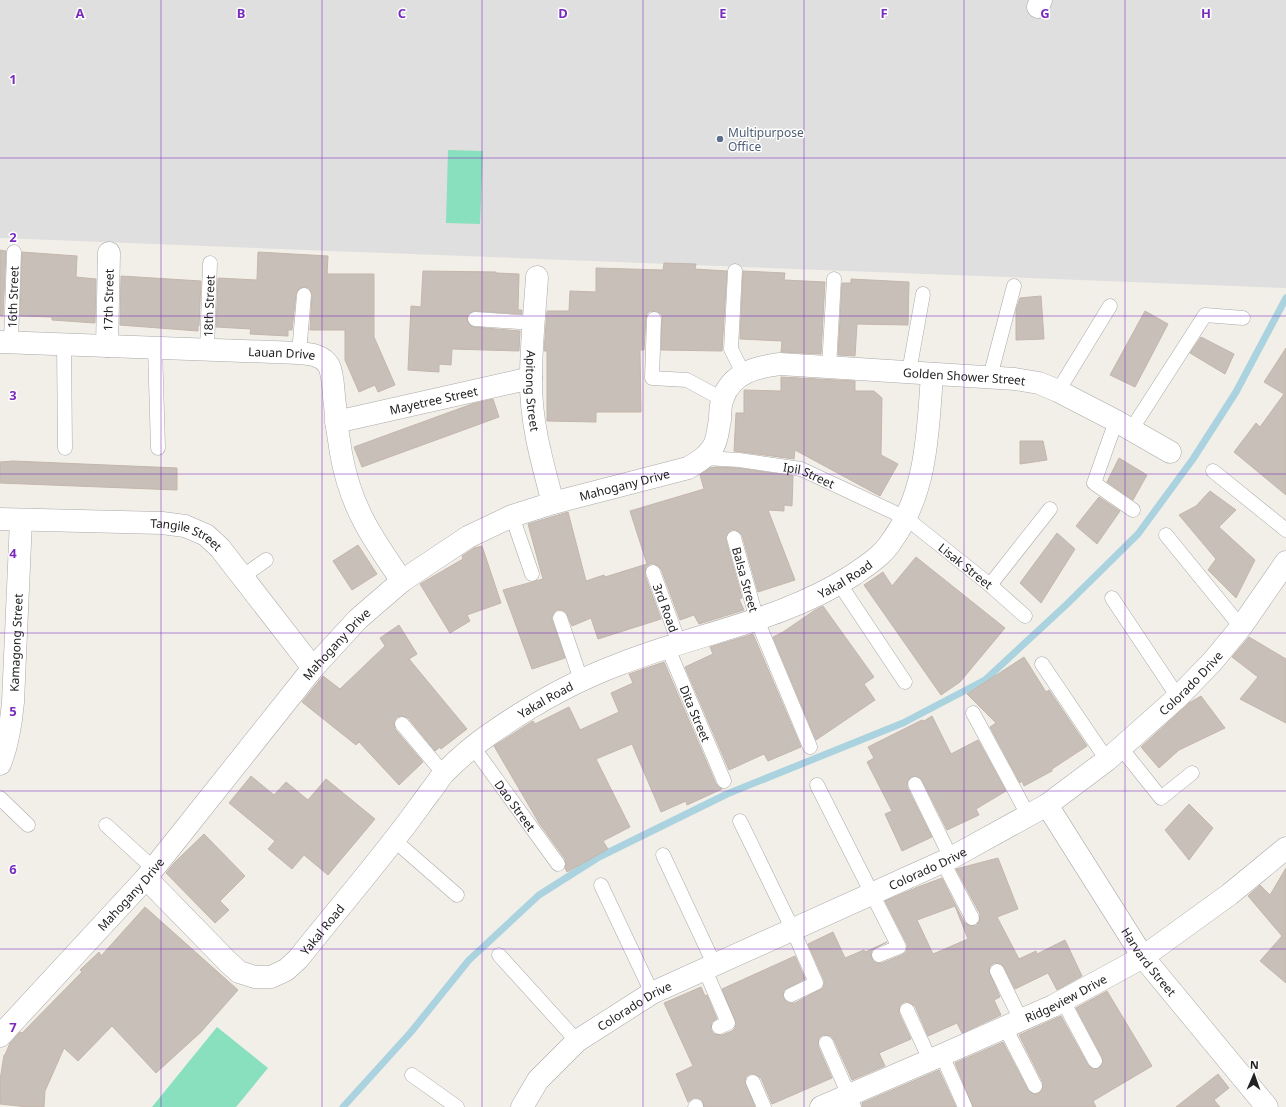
<svg xmlns="http://www.w3.org/2000/svg" width="1286" height="1107" font-family="'Noto Sans',sans-serif">
	<style>
		.residential { fill: #e0dfdf }
		.pitch { fill: #88e0be }
		.lines { fill: none; stroke-linecap: round; stroke-linejoin: round }
		.stream { stroke: #aad3df; stroke-width: 7 }
		.building { fill: #c7bfb8; stroke: #c4b6ab; fill-rule: evenodd }
		.service-casing { stroke: #a9a9a9; stroke-width: 15 }
		.minor-casing { stroke: #a9a9a9; stroke-width: 23 }
		.service { stroke: #fff; stroke-width: 14 }
		.minor { stroke: #fff; stroke-width: 22 }
		.grid { fill: none; stroke: #7b2cbf; stroke-width: 1; stroke-opacity: 0.55 }
		.service-dot { fill: #5c6f8a; stroke: #fff; stroke-width: 1.5 }
		.labels { text-anchor: middle; dominant-baseline: central; stroke-width: 3; stroke-linejoin: round; paint-order: stroke }
		.service-label { font-size: 12px; fill: #4e5e75; stroke: #fff; text-anchor: start }
		.street-label { font-size: 12px; fill: #222; stroke: #fff }
		.grid-label { font-size: 13px; text-anchor: middle; font-weight: bold; fill: #7b2cbf; stroke: #fff; stroke-width: 3; stroke-linejoin: round; paint-order: stroke }
	</style>
	<rect width="100%" height="100%" fill="#f2efe9"/>
	<path class="residential" d="M0 0H1286V288L0 238Z"/>
	<g class="pitch">
		<path d="M448 150 483 151 480 224 446 223Z"/>
		<path d="M217 1027 268 1068 236 1107H152Z"/>
	</g>
	<g class="lines">
		<path class="stream" d="M343 1107 411 1032 469 960 539 895 599 857 727 794 903 723 985 680 1066 605 1138 534 1193 459 1236 392 1286 298"/>
	</g>
	<g class="building">
		<path d="M0 250 6 251 3 316 0 315Z"/>
		<path d="M22 252 77 256 76 277 96 279 95 323 52 320V317L20 316Z"/>
		<path d="M258 252 328 256 327 274H374V337L395 385 378 392 375 385 359 392 345 360V330H310L312 295 309 288 305 287 300 288 296 294 292 330H288V336L250 334 251 329 216 327 218 278 257 280Z"/>
		<path d="M664 263 696 264 695 269 727 271 722 351 661 350 662 315 658 312 650 311 647 314 646 319 644 350H640L641 412H596V422L547 421V351H544L547 311H569L570 291 596 292V268L663 270Z"/>
		<path d="M423 271 496 272V273L519 274 518 310H522V314L475 311 468 314 467 319 468 323 474 327 520 331 519 351 452 349 451 365 439 364V372L408 370 411 306 421 307Z"/>
		<path d="M743 271 785 273 784 280 825 282 821 354 781 352 782 341 740 339Z"/>
		<path d="M121 276 201 281 199 326H198V331L120 325Z"/>
		<path d="M851 279 909 282 908 325 857 324 855 356 838 355 842 283H851Z"/>
		<path d="M1041 296 1044 339 1016 340V310L1020 298Z"/>
		<path d="M1145 311 1168 324 1135 387 1110 375Z"/>
		<path d="M1201 337 1234 354 1225 374 1190 353Z"/>
		<path d="M1286 348V495L1234 452 1256 423 1260 427 1284 394 1264 382Z"/>
		<path d="M781 377 855 381V391H874L882 398 881 455 898 464 880 496 795 450 794 459 734 451 736 413H744V390L781 391Z"/>
		<path d="M493 399 499 417 362 467 354 447 472 404Z"/>
		<path d="M1020 441H1043L1047 460 1020 464Z"/>
		<path d="M1119 458 1147 475 1133 500 1107 482Z"/>
		<path d="M13 461 177 468V490L0 483V462Z"/>
		<path d="M715 467 738 468 793 476 792 506 784 505V511L768 510 795 580 758 592 742 535 736 530H731L726 536V540L742 598 739 599 744 610 699 624 694 615 680 620 661 569 655 564H650L646 567 645 575 661 619 598 639 591 618 572 626 566 612 562 610H557L552 616V620L565 658 532 669 503 590 543 579 528 524 568 512 586 581 604 575 605 577 647 564 630 511 704 489 700 475 710 468Z"/>
		<path d="M1210 491 1236 510 1219 527 1255 560 1236 598 1208 570 1216 559 1179 515 1196 506Z"/>
		<path d="M1099 497 1120 511 1097 544 1076 526Z"/>
		<path d="M1057 533 1075 549 1041 603 1020 583Z"/>
		<path d="M358 545 377 574 352 590 333 561Z"/>
		<path d="M482 546 501 603 467 615 470 621 450 633 420 584 463 559 462 556 474 548Z"/>
		<path d="M916 557 1005 628 960 682 941 695 864 585 883 572 892 586Z"/>
		<path d="M823 606 874 677 864 684 875 700 816 740 773 637 783 632 815 610Z"/>
		<path d="M399 625 417 654 409 659 467 729 441 749 440 747 435 751 408 718 401 716 397 717 394 721 395 729 423 762 399 785 359 742 356 745 302 702 323 676 340 689 385 646 380 638Z"/>
		<path d="M753 634 801 747 768 761 764 754 729 770 685 667 713 654 710 647Z"/>
		<path d="M1249 637 1286 659V723L1240 699 1258 677 1232 657Z"/>
		<path d="M1024 657 1046 692 1049 690 1087 746 1052 769V771L1024 786 1022 781 1020 783 990 727 996 723 967 694Z"/>
		<path d="M664 662 716 784 722 789 687 805 686 801 661 812 632 744 596 759 630 827 603 841 608 849 567 872 565 868 566 864 565 859 539 823 494 746 533 721 535 724 569 707 580 730 619 712 611 693 633 683 629 674Z"/>
		<path d="M1201 696 1225 728 1179 750 1159 768 1141 747 1189 703Z"/>
		<path d="M932 716 951 754 978 740 1006 791 976 809 979 815 947 830 922 780 916 776 911 777 908 780 907 787 932 837 902 851 885 814 892 811 867 762 874 758 868 747 922 720 924 721Z"/>
		<path d="M251 776 274 795 286 782 308 800 326 779 375 819 328 875 304 855 292 869 268 849 275 841 229 803Z"/>
		<path d="M1189 804 1213 828 1189 860 1165 830Z"/>
		<path d="M204 834 245 876 220 901 229 910 215 923 166 873 175 862Z"/>
		<path d="M998 858 1018 909 997 917 1019 959 1036 951 1037 954 1065 940 1082 976 1057 990 1048 973 1015 989 1004 967 1001 964 994 963 990 966 989 971 1000 997 994 1000 1001 1015 962 1033 957 1023 928 1036 915 1006 908 1002H904L900 1005 899 1013 911 1039 879 1053 885 1066 852 1080 834 1040 831 1036 823 1035 819 1038 818 1046 832 1078 772 1104 761 1078 754 1074H750L746 1077 745 1081 755 1107H704L702 1100 698 1098H693L688 1102 676 1074 693 1066 664 1003 701 987 705 996 707 995 717 1019 712 1022 711 1030 714 1034 722 1035 732 1031 735 1028 736 1024 722 989 795 956 805 979 784 990 783 995 786 1002 790 1003H795L823 988 824 984V980L808 944 833 932 845 958 864 950 865 952 887 942 872 950 871 954 873 961 877 963H882L902 955 906 952 907 947V944L885 901 918 887 942 878 964 922 968 925 976 926 979 922 980 914 956 869ZM955 906 968 939 933 954 917 920Z"/>
		<path d="M1286 868V983L1260 961 1282 936 1248 896 1260 885 1270 895Z"/>
		<path d="M145 907 238 990 201 1032 156 1073 112 1026 78 1061 64 1048 45 1091 44 1107H28L0 1104V1080L4 1055H5L10 1043 20 1032 22 1033 82 972 80 970 99 952 101 956Z"/>
		<path d="M1107 991 1152 1066 1093 1101 1096 1107H973L955 1063 1003 1042 1028 1090 1034 1094H1038L1042 1090 1043 1083 1019 1035 1061 1016 1088 1065 1094 1069 1099 1068 1103 1062 1102 1057 1076 1008Z"/>
		<path d="M939 1070 956 1107H862V1103Z"/>
		<path d="M1218 1074 1229 1088 1214 1100 1220 1107H1176Z"/>
	</g>
	<g class="lines">
		<g class="service-casing">
			<g id="service">
				<path d="M735 271 731 349 743 373"/>
				<path d="M475 319 534 323"/>
				<path d="M654 319 652 378 687 380 722 399"/>
				<path id="s1" d="M11 342 14 252"/>
				<path d="M64 344 65 448"/>
				<path d="M155 347 158 448"/>
				<path id="s2" d="M207 350 210 263"/>
				<path d="M299 353 304 295"/>
				<path d="M829 367 834 279"/>
				<path d="M909 372 923 294"/>
				<path d="M990 377 1014 286"/>
				<path d="M1058 391 1110 306"/>
				<path d="M1116 421 1094 483 1133 510"/>
				<path d="M1131 430 1205 315 1243 318"/>
				<path id="s3" d="M705 458 739 460 801 469 906 518 990 585 1025 616"/>
				<path d="M1213 471 1286 530"/>
				<path d="M512 516 532 574"/>
				<path d="M1166 535 1241 627"/>
				<path id="s4" d="M734 538 757 620 810 747"/>
				<path id="s5" d="M653 572 679 643"/>
				<path d="M243 576 266 560"/>
				<path d="M839 583 905 682"/>
				<path d="M990 585 1050 509"/>
				<path d="M1112 598 1178 697"/>
				<path d="M560 618 581 680"/>
				<path id="s6" d="M667 646 724 781"/>
				<path d="M1042 664 1107 760"/>
				<path d="M973 713 1028 815"/>
				<path d="M402 724 444 774"/>
				<path id="s7" d="M473 747 558 864"/>
				<path d="M1121 748 1161 798 1192 773"/>
				<path d="M915 784 951 858"/>
				<path d="M817 785 899 947 879 955"/>
				<path d="M0 798 28 825"/>
				<path d="M740 821 793 930 816 983 791 995"/>
				<path d="M106 825 153 868"/>
				<path d="M394 840 457 895"/>
				<path d="M663 855 715 966"/>
				<path d="M943 862 972 918"/>
				<path d="M601 885 652 993"/>
				<path d="M499 955 577 1041"/>
				<path d="M705 970 728 1023 719 1027"/>
				<path d="M997 971 1021 1020"/>
				<path d="M1063 1001 1095 1061"/>
				<path d="M907 1010 930 1060"/>
				<path d="M1005 1027 1035 1086"/>
				<path d="M826 1043 854 1107"/>
				<path d="M942 1055 965 1107"/>
				<path d="M412 1075 457 1107"/>
				<path d="M753 1082 764 1107"/>
				<path d="M695 1107 696 1106"/>
			</g>
		</g>
		<g class="minor-casing">
			<g id="minor">
				<path d="M1038 7 1041 0"/>
				<path id="s8" d="M537 277C535 310 531 344 531 377 530 420 542 462 553 503"/>
				<path id="s9" d="M0 342 299 353C310 354 323 355 329 366 334 377 333 393 335 405 336 421 338 437 341 453 350 506 372 538 402 581"/>
				<path id="s10" d="M107 346 109 253"/>
				<path id="s11" d="M336 422 531 378"/>
				<path id="s12" d="M0 519 162 523 185 526 206 535 220 548 313 668"/>
				<path id="s13" d="M0 764C8 744 11 724 13 702L21 520"/>
				<path id="s14" d="M1047 805 1143 957 1267 1107"/>
				<path id="s15" d="M146 878 228 962 239 972 255 977H271L286 970 298 959C330 919 363 880 394 840 407 824 418 808 430 792 435 786 439 779 444 773 458 759 474 745 490 734 530 706 574 681 620 664 698 633 782 621 853 575 866 566 882 556 891 542 927 493 928 432 932 374"/>
				<path id="s16" d="M0 1036 146 878 313 668 358 619 402 581 468 537 512 516 553 503 688 468C698 462 707 457 713 447 718 439 718 428 720 420 720 413 720 405 723 398 732 373 756 367 780 364L1015 379 1039 383 1058 391 1116 421 1170 452"/>
				<path id="s17" d="M522 1107 538 1080 577 1041 652 993 951 858 1047 805 1107 760 1178 697 1212 662 1241 627 1286 562"/>
				<path id="s18" d="M821 1107 942 1055 1053 1006 1143 957 1230 894 1286 848"/>
			</g>
		</g>
		<use href="#service" class="service"/>
		<use href="#minor" class="minor"/>
	</g>
	<path class="grid" d="M161 0V1107M322 0V1107M482 0V1107M643 0V1107M804 0V1107M964 0V1107M1125 0V1107M0 158H1286M0 316H1286M0 474H1286M0 633H1286M0 791H1286M0 949H1286"/>
	<circle class="service-dot" cx="720" cy="139" r="4"/>
	<g class="labels">
		<g class="service-label">
			<text x="728" y="132">Multipurpose<tspan x="728" dy="14">Office</tspan></text>
		</g>
		<g class="street-label">
			<text stroke="none"><textPath href="#s1" startOffset="45">16th Street</textPath></text>
			<text stroke="none"><textPath href="#s10" startOffset="46">17th Street</textPath></text>
			<text stroke="none"><textPath href="#s2" startOffset="44">18th Street</textPath></text>
			<text stroke="none"><textPath href="#s9" startOffset="282">Lauan Drive</textPath></text>
			<text stroke="none"><textPath href="#s16" startOffset="1257">Golden Shower Street</textPath></text>
			<text stroke="none"><textPath href="#s8" startOffset="114">Apitong Street</textPath></text>
			<text stroke="none"><textPath href="#s11" startOffset="100">Mayetree Street</textPath></text>
			<text stroke="none"><textPath href="#s3" startOffset="106">Ipil Street</textPath></text>
			<text stroke="none"><textPath href="#s16" startOffset="853">Mahogany Drive</textPath></text>
			<text stroke="none"><textPath href="#s12" startOffset="189">Tangile Street</textPath></text>
			<text stroke="none"><textPath href="#s3" startOffset="289">Lisak Street</textPath></text>
			<text stroke="none"><textPath href="#s15" startOffset="884">Yakal Road</textPath></text>
			<text stroke="none"><textPath href="#s4" startOffset="43">Balsa Street</textPath></text>
			<text stroke="none"><textPath href="#s5" startOffset="38">3rd Road</textPath></text>
			<text stroke="none"><textPath href="#s13" startOffset="123">Kamagong Street</textPath></text>
			<text stroke="none"><textPath href="#s16" startOffset="517">Mahogany Drive</textPath></text>
			<text stroke="none"><textPath href="#s17" startOffset="802">Colorado Drive</textPath></text>
			<text stroke="none"><textPath href="#s15" startOffset="560">Yakal Road</textPath></text>
			<text stroke="none"><textPath href="#s6" startOffset="73">Dita Street</textPath></text>
			<text stroke="none"><textPath href="#s7" startOffset="72">Dao Street</textPath></text>
			<text stroke="none"><textPath href="#s17" startOffset="478">Colorado Drive</textPath></text>
			<text stroke="none"><textPath href="#s16" startOffset="193">Mahogany Drive</textPath></text>
			<text stroke="none"><textPath href="#s15" startOffset="236">Yakal Road</textPath></text>
			<text stroke="none"><textPath href="#s14" startOffset="187">Harvard Street</textPath></text>
			<text stroke="none"><textPath href="#s18" startOffset="268">Ridgeview Drive</textPath></text>
			<text stroke="none"><textPath href="#s17" startOffset="154">Colorado Drive</textPath></text>
		</g>
	</g>
	<g class="grid-label">
		<text x="80" y="18">A</text>
		<text x="241" y="18">B</text>
		<text x="402" y="18">C</text>
		<text x="563" y="18">D</text>
		<text x="723" y="18">E</text>
		<text x="884" y="18">F</text>
		<text x="1045" y="18">G</text>
		<text x="1206" y="18">H</text>
		<text x="13" y="84">1</text>
		<text x="13" y="242">2</text>
		<text x="13" y="400">3</text>
		<text x="13" y="558">4</text>
		<text x="13" y="716">5</text>
		<text x="13" y="874">6</text>
		<text x="13" y="1032">7</text>
	</g>
	<g transform="translate(1254 1075) rotate(2)" stroke="#ffffff" stroke-width="3" paint-order="stroke">
	<path d="M0-3L7 15L0 10L-7 15Z" fill="#222222"/>
	<text y="-6" font-size="11" font-weight="bold" text-anchor="middle" fill="#222222">N</text>
	</g>
</svg>
